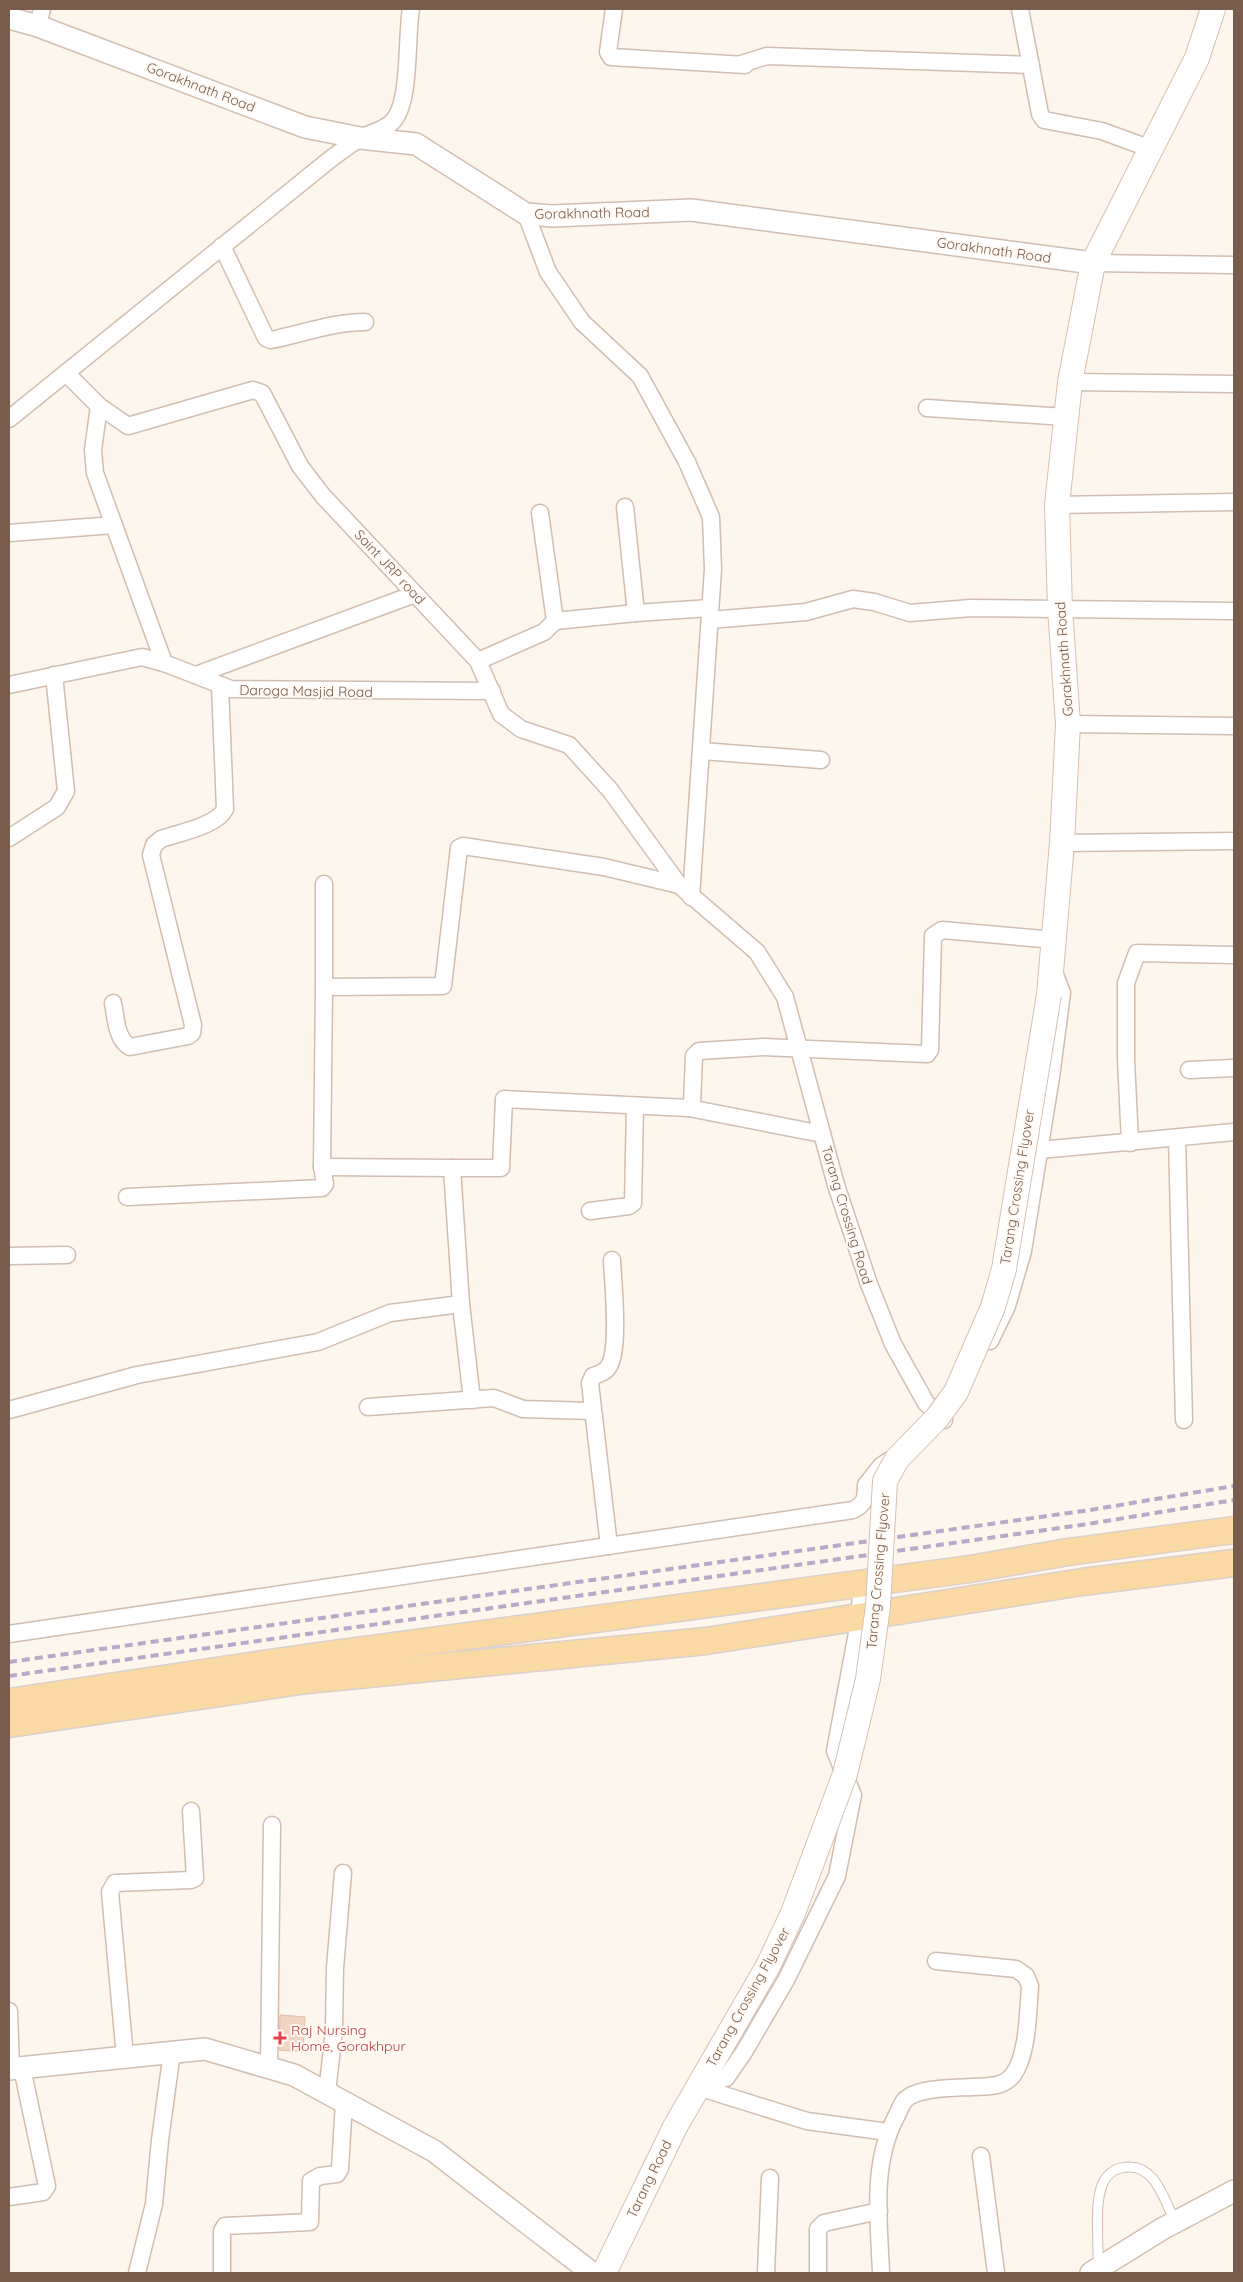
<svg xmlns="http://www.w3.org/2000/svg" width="1243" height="2282" font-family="Quicksand,sans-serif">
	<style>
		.building { fill: #f3d5c3; stroke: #e6bba3 }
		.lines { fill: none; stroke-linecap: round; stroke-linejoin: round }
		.service-casing { stroke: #d1beb0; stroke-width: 11 }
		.minor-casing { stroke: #d1beb0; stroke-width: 19 }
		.tertiary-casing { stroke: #d1beb0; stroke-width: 24 }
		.secondary-casing { stroke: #d6c0b0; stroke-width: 26 }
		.primary-casing { stroke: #dad1cd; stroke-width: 29 }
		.service { stroke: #fff; stroke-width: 9 }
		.minor { stroke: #fff; stroke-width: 16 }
		.tertiary { stroke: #fff; stroke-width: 21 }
		.secondary { stroke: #fff; stroke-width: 24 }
		.primary { stroke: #fbd9a5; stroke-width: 26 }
		.rail { stroke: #b9a8c9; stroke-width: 4; stroke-dasharray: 8 5; stroke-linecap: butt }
		.secondary-bridge-casing { stroke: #d6c0b0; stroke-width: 26; stroke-linecap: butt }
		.secondary-bridge { stroke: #fff; stroke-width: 24 }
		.health-dot { fill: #e0444e; stroke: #fffaf3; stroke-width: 2 }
		.labels { text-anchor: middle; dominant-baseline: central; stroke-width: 4; stroke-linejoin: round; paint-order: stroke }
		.street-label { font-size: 14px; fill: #7a5c4d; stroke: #fffaf3 }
		.health-label { font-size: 14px; fill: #be3a42; stroke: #fffaf3; text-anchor: start }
	</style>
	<rect width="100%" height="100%" fill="#fdf6ec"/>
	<path class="building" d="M280 2015 305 2017 303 2052 279 2050Z"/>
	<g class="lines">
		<g class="service-casing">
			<path id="service" d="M1098 2266C1099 2242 1094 2207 1102 2185 1105 2177 1112 2170 1121 2168 1154 2160 1164 2199 1175 2222"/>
		</g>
		<g class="minor-casing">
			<g id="minor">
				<path d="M614 9 608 52 611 57 745 65"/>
				<path d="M1020 9 1040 114 1044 120 1102 131 1151 149"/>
				<path d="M38 26 42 9"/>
				<path d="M741 64 767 56 1031 65"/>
				<path d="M526 214 548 272 582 322 640 376 687 462 711 517 713 569 691 897"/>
				<path d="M222 246 266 338 271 340C302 334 332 322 365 322"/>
				<path d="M1093 263 1234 265"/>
				<path d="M66 373 99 406 128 426 253 390 262 393 300 466 323 496 478 661 501 714 521 729 569 745 610 790 679 885"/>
				<path d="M1070 382 1234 384"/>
				<path d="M99 406 93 450 95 473 164 663"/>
				<path d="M927 408 1066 417"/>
				<path d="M9 419 328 161C339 153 350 144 362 137 371 133 387 129 393 121 411 102 406 36 411 9"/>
				<path d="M1057 505 1234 502"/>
				<path d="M9 533 114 525"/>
				<path d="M636 613 710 608"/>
				<path d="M710 620 806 612 853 599 874 602 910 613 971 608 1234 611"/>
				<path d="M555 621 636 613 625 507"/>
				<path d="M478 661 544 632 555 621 540 513"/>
				<path d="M196 675 415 594"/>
				<path d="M9 685 142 657 164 663 231 689 492 691"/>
				<path d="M1068 724 1234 726"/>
				<path d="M702 751 821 760"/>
				<path d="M9 838 57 807 66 791 54 675"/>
				<path d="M1062 843 1234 841"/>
				<path d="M324 884V987"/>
				<path d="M113 1003C116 1018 116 1039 130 1047L188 1036 192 1033 193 1025 151 855 154 845 161 839C178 833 217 826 225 809L220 685"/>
				<path d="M1189 1070 1234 1068"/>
				<path d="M689 1108 822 1134"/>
				<path d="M1177 1138 1184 1420"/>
				<path d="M1130 1143 1126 1059V983L1137 953 1234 955"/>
				<path d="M1040 1150 1234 1132"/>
				<path d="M322 1167 452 1168 461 1304 472 1400"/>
				<path d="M452 1168H501L504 1099 689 1108 692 1105 694 1056 699 1051 763 1047 927 1054 930 1050 933 936 942 930 1054 940"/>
				<path d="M127 1197 322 1188 325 1184 322 1167 324 987 443 986 459 848 463 846 604 867 679 885 757 952 785 997 836 1185 869 1284 893 1344 926 1403 944 1420"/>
				<path d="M590 1211 629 1206 633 1203 635 1107"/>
				<path d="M9 1256 67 1255"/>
				<path d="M990 1341 1007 1306 1023 1251 1051 1077 1062 993 1054 972"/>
				<path d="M368 1407 494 1398 523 1409 592 1411"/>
				<path d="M9 1410 137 1375 318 1342 390 1313 461 1304"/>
				<path d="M609 1546 590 1383 593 1376C599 1374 606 1372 609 1366 620 1348 613 1283 612 1260"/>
				<path d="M9 1634 853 1510C865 1504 866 1498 866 1485L881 1466 890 1460"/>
				<path d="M9 2011 11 2069"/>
				<path d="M125 2057 110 1892 115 1883 191 1880 195 1878 191 1811"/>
				<path d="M269 2068 272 1825"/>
				<path d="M698 2087 726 2078 744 2052 786 1980 837 1876 853 1795 835 1751 860 1617 861 1584"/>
				<path d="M698 2087 807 2121 888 2132"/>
				<path d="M327 2093 334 2030 335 1968 343 1873"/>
				<path d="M981 2156 996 2273"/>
				<path d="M9 2197 43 2192 47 2186 22 2068"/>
				<path d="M137 2273 154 2204 160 2140 172 2052"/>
				<path d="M222 2273V2231L225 2226 310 2222 311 2181 320 2176 337 2174 340 2169 344 2102"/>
				<path d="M766 2273 770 2178"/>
				<path d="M818 2273V2229L824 2223 879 2211"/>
				<path d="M881 2273C879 2221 871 2164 896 2117 899 2112 901 2104 905 2100 917 2087 955 2088 972 2087 987 2086 1003 2088 1013 2075 1028 2055 1028 2011 1030 1986L1026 1976 1016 1969 936 1961"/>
			</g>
		</g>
		<g class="tertiary-casing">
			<g id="tertiary">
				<path d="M9 18 38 26 305 127 360 138 416 144 526 214 553 216 691 210 1093 263"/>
				<path d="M9 2069 205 2049 294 2075 434 2151 592 2273"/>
				<path d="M1091 2273 1162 2229 1234 2191"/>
			</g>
		</g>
		<g class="secondary-casing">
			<g id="secondary">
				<path d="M1049 995 1062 843 1068 724 1060 608 1057 505 1070 382 1093 263 1197 58 1213 9"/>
				<path d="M604 2273 675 2127 768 1966"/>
			</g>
		</g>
		<g class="primary-casing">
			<g id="primary">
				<path d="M9 1702 304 1658 970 1569 1068 1552 1234 1530"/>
				<path d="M9 1724 307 1680 706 1641 1082 1582 1234 1563"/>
			</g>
		</g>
		<use href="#service" class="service"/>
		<use href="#minor" class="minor"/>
		<use href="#tertiary" class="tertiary"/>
		<use href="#secondary" class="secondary"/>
		<use href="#primary" class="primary"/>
		<g class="rail">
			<path d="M9 1662 1090 1510 1234 1486"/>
			<path d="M9 1676 1088 1524 1234 1500"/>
		</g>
		<g class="secondary-bridge-casing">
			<path id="secondary-bridge" d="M768 1966 793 1913 845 1774 868 1679 878 1606 885 1481 897 1459 937 1418 956 1392 993 1307 1004 1269 1049 995"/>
		</g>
		<use href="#secondary-bridge" class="secondary-bridge"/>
	</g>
	<path class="health-dot" d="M277.5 2030.5h5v5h5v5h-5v5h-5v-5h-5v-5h5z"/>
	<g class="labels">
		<g class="street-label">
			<text transform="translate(201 87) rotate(21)">Gorakhnath Road</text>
			<text transform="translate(592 213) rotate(-1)">Gorakhnath Road</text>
			<text transform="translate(994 250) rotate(8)">Gorakhnath Road</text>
			<text transform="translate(390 567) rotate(47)">Saint JRP road</text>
			<text transform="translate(1064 659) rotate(-94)">Gorakhnath Road</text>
			<text transform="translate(306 691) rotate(1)">Daroga Masjid Road</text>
			<text transform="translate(1017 1187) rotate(-81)">Tarang Crossing Flyover</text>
			<text transform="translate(847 1215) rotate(73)">Tarang Crossing Road</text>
			<text transform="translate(878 1571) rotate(-85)">Tarang Crossing Flyover</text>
			<text transform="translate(748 1997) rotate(-61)">Tarang Crossing Flyover</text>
			<text transform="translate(649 2179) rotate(-64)">Tarang Road</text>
		</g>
		<g class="health-label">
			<text x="291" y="2030">Raj Nursing<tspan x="291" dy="16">Home, Gorakhpur</tspan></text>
		</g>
	</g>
	<rect width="1243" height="2282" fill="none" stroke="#7a5c4d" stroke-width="20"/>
</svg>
